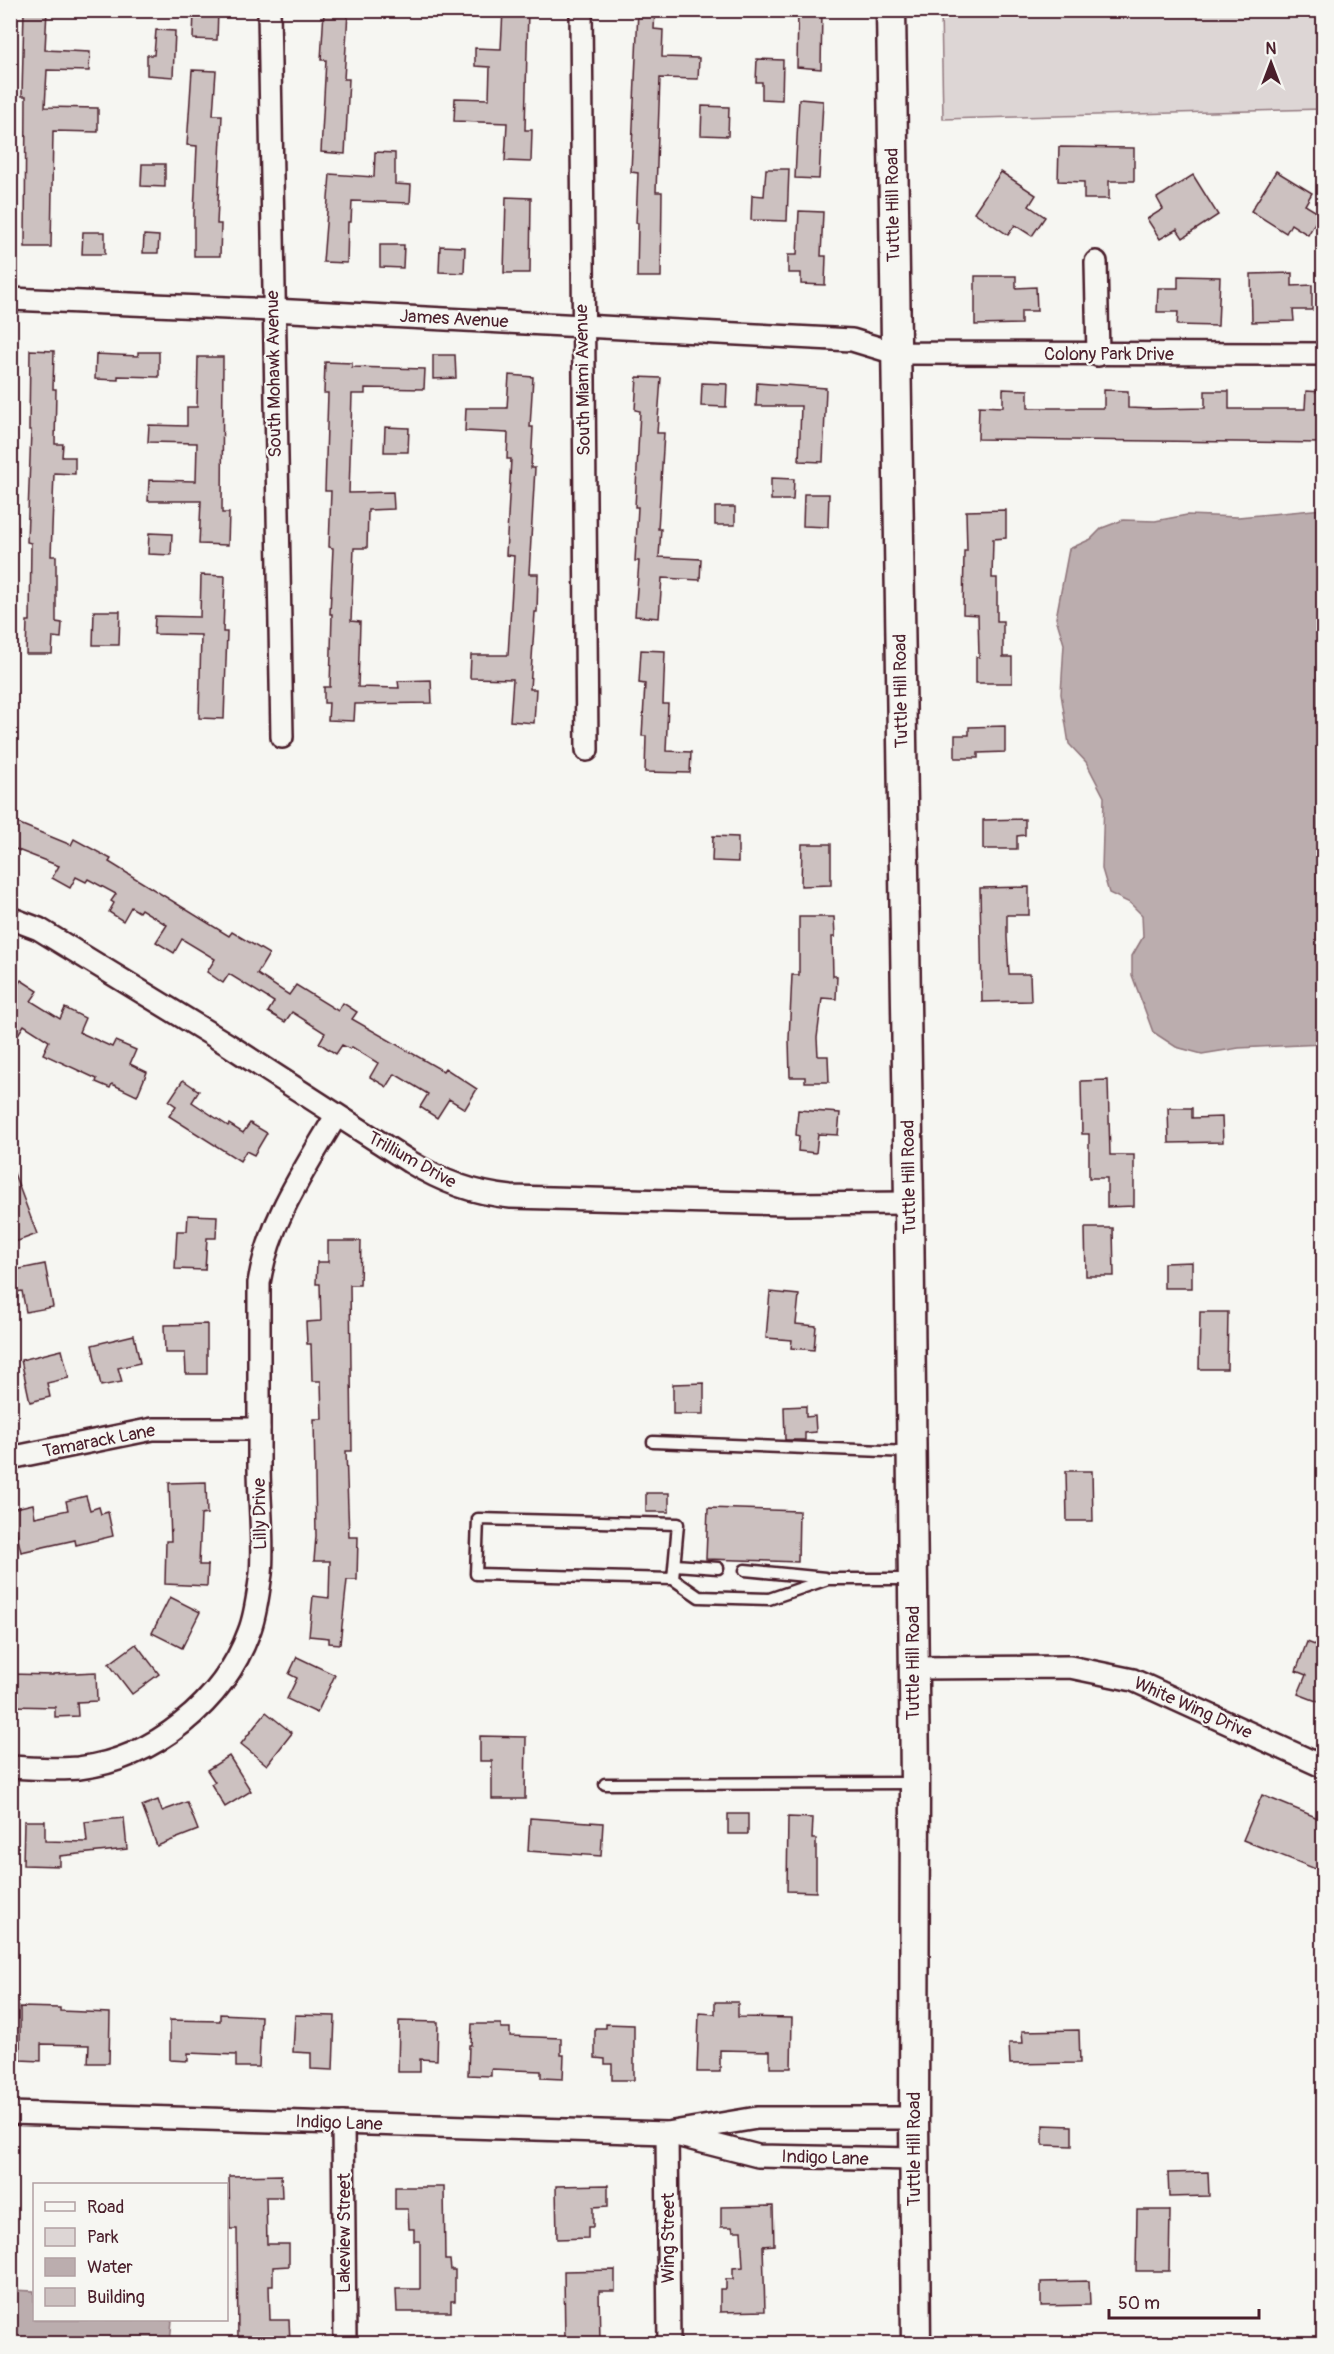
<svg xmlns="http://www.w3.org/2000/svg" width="1334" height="2354" font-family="Pangolin,sans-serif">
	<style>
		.green { fill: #ddd6d5; stroke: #947a80; stroke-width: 1.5 }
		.water { fill: #bbadae; stroke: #8e747a; stroke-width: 1.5 }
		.building { fill: #ccc1c0; stroke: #4a1f2b; stroke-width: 1.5 }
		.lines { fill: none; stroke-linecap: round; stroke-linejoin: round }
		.service-casing { stroke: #4a1f2b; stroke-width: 15 }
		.minor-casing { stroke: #4a1f2b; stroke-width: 26 }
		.secondary-casing { stroke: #4a1f2b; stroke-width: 33 }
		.service { stroke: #f6f6f2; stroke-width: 10 }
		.minor { stroke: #f6f6f2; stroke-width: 21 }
		.secondary { stroke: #f6f6f2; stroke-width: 28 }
		.labels { text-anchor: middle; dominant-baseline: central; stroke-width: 4.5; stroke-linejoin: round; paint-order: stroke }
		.street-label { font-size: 18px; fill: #4a1f2b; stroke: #f6f6f2 }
	</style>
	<rect width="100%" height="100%" fill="#f6f6f2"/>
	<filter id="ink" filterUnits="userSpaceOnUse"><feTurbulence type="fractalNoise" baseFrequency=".0167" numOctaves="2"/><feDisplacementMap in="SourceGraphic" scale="12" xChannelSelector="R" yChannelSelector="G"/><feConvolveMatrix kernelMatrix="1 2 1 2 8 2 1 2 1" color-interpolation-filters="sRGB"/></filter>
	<g filter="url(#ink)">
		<path class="green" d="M941 11H1323V109L943 119Z"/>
		<g class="water">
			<path d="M1323 509V1044L1239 1048 1202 1054 1176 1047 1153 1032 1132 975V956L1143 937 1142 915 1130 903 1109 893 1102 869 1104 797 1086 762 1069 744 1061 694 1064 644 1056 618 1069 549 1091 539 1102 528 1123 520 1155 521 1187 515 1238 517Z"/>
			<path d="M10 2290 34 2291V2320H172L170 2343H11Z"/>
		</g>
		<g class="building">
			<path d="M24 10H47L45 50 90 52 89 71 47 70 45 107 98 108V132L53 131 51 247H25L26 96H22Z"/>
			<path d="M194 10H218L217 40 193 39Z"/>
			<path d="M503 10H528L525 130H532L531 162 505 161 507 123 454 121 455 98 489 99 490 67 475 66V48L501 49Z"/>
			<path d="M638 10H655L654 29 663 30 662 57 699 58 698 79 660 78 656 192H662L661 277H637L638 223H636L638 173 631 172Z"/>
			<path d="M798 10H822L821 69 797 67Z"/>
			<path d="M324 11 348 12 344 79H349L345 154 321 152 326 60H321Z"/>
			<path d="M156 30 175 31 173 77 147 75V55H154Z"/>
			<path d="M757 59 783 60 782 100 762 99V82H756Z"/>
			<path d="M192 70 216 71 213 115H222L217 224H221L220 256H194V213L197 146 187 145Z"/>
			<path d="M799 99 823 101 819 179 795 178Z"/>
			<path d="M702 106 729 107 728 136 701 135Z"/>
			<path d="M1059 147 1134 148V181H1109V199H1084V182L1058 181Z"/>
			<path d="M375 152 395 153V184L411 185 410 203 352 201 351 222H348L347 263 323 262 330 174 374 177Z"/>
			<path d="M142 164H165V187L141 186Z"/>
			<path d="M766 169H789L787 221 751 220 752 195 764 196Z"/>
			<path d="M1276 171 1312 193 1305 205 1320 214 1308 235 1291 224 1286 233 1251 211Z"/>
			<path d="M1001 172 1036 195 1029 206 1045 217 1032 236 1015 225 1008 235 974 212Z"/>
			<path d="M1193 175 1218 215 1183 238 1177 229 1160 239 1147 219 1163 209 1157 198Z"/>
			<path d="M506 197 531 198 530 273H504Z"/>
			<path d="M799 211 823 212 821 256H826L825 285 801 284V273H788V255H797Z"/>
			<path d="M83 232H105V254H82Z"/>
			<path d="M144 235 159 236 158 253H143Z"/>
			<path d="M380 245H404L403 268 380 267Z"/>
			<path d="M440 246 465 247 464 273 439 272Z"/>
			<path d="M1292 273V286L1312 285V310H1293L1294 321 1252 322 1251 274Z"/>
			<path d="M975 276H1016V288L1036 287 1037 311H1021V324L975 325Z"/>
			<path d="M1178 276 1220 277 1218 326 1177 325 1178 312H1157L1158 288H1178Z"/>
			<path d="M30 350 54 351 53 389H56L55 444H63L62 457H75V474L54 473 51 556H56V622L62 623 61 638 53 637 52 654H26L27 621H30L31 543 27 542 31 430H29Z"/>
			<path d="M138 352H159V377L118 376V380L95 379 96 354 138 356Z"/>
			<path d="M433 355H455L456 378 433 379Z"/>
			<path d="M198 357H223L222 513H229L228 545 199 544 201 501H148L149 480 196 481 197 443 148 442 149 425 187 426V407H197Z"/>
			<path d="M325 362 352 363V367L425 369 424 389 365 388V394H352L349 493 393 492 394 509 368 510 367 548H354L351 621 360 622 358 687 399 688 398 681 431 680 432 703 355 704 354 721 328 720 329 703H324V687H330L332 614H330L333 548 329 547 331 491H325L328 393H324Z"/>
			<path d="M509 375 533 377 530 427H533L531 468H535L529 574H538L537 612H535L530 689H536L534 723 510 721 513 679 470 678 471 655H508L514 556 506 555 511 459H507L508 433 465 431 466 408H507Z"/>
			<path d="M637 377 661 378 657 433H664L658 529H661L659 557 701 559 700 580 662 578 659 618 635 616 639 561H635L638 507H635L640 411 635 410Z"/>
			<path d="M702 383 727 384 726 407 701 406Z"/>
			<path d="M757 383 826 388 823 462 799 461 801 406H756Z"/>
			<path d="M1003 389 1028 390V408H1104V390L1128 391V408L1154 409 1205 408V391H1229V409H1305L1306 391 1323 392V443L978 439 979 406 1003 407Z"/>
			<path d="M385 427 409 428 408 452H384Z"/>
			<path d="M771 478 794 479 793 500H771Z"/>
			<path d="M804 494H829L828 527 803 526Z"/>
			<rect x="715" y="507" width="20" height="18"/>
			<path d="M1006 510V538L993 539 992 578H997V621H1003V657H1012V683H976V657H979L978 615 963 614 964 551H967L966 511Z"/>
			<path d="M149 533 172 534 171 555 148 554Z"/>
			<path d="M201 575 225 576 223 632H227L224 719 199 718 201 635 154 634 155 616 200 617Z"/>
			<path d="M94 611H120L119 645H93Z"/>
			<path d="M641 650 665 651 663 704H668L666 751 691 752 690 773 645 772 646 736H642L645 684 639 683Z"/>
			<path d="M1005 726V752L978 753V758H955V735H969V727Z"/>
			<path d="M1025 819V835L1017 836V849H983V820Z"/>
			<path d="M10 820 71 845 74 839 111 859 109 862 229 936 232 932 269 954 257 974 289 995 296 985 338 1011 343 1003 357 1012 352 1019 443 1071 445 1068 477 1089 465 1109 449 1099 437 1118 420 1107 428 1094 395 1074 387 1087 370 1077 378 1063 352 1047 350 1049 342 1045 336 1054 319 1043 325 1033 292 1012 285 1022 268 1012 274 1002 229 974 223 983 207 972 215 959 182 939 174 953 156 942 167 925 141 909 139 912 131 907 123 921 109 912 114 903 111 901 116 894 88 879 86 882 76 877 70 888 52 878 59 866 10 847Z"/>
			<path d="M713 836 738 837V862L712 861Z"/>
			<path d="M802 844H831V885L801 886Z"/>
			<path d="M1029 887V915H1007V937L1009 974H1030L1031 1001 982 1002 980 888Z"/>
			<path d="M799 917H834L835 937H832L833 976H837L836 999 822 998 817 1038 818 1056H828L829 1082H805V1077H790L789 1039 792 975H799Z"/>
			<path d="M21 980 38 991 31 1001 60 1019 65 1008 85 1018 79 1032 112 1047 115 1041 136 1050 130 1064 147 1072 137 1096 112 1084 110 1088 96 1082 97 1079 43 1054 49 1041 24 1025 10 1047V996Z"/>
			<path d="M183 1080 199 1091 192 1102 228 1126 229 1124 243 1133 250 1123 267 1133 254 1155 246 1151 240 1161 169 1116 176 1106 169 1101Z"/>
			<path d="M1108 1080 1110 1155H1134V1206L1107 1207V1178H1089V1134H1082L1081 1081Z"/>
			<path d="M1168 1108H1192V1118L1222 1117 1223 1142 1169 1143Z"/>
			<path d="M798 1110 840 1113 838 1135 818 1134 816 1153 798 1151 799 1136 796 1135Z"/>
			<path d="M12 1168 37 1234 10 1244V1169Z"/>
			<path d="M188 1215 217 1216 216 1238H207L205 1270 175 1269 177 1231H187Z"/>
			<path d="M1085 1228H1113L1114 1276H1086Z"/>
			<path d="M328 1241H361L360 1285H350L352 1451H346L349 1537H358L357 1580H347L340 1644 329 1643V1638L309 1636 313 1596 329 1598 330 1561H314L316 1536 314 1419H322L321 1381H312L311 1344H307L306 1322 321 1321 320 1284H316L317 1262H328Z"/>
			<path d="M1192 1262V1288H1164V1263Z"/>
			<path d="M45 1264 53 1307 26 1312 22 1291 10 1293V1271Z"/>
			<path d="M770 1292 799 1295 796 1324 816 1326 814 1350 791 1348 792 1340 766 1338Z"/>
			<path d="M1200 1312H1228L1227 1369H1199Z"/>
			<path d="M207 1324V1374H186L185 1353H165L164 1325Z"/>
			<path d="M134 1335 140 1363 118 1368 122 1382 101 1386 92 1345Z"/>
			<path d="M62 1350 69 1378 47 1383 50 1397 30 1402 21 1360Z"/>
			<path d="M704 1383V1414H673V1384Z"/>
			<path d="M806 1406V1417L815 1416 816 1432 805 1433V1440H785L784 1407Z"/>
			<path d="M1066 1471H1092L1093 1521H1067Z"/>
			<path d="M206 1482 207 1514 201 1515 199 1565H208L207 1586 165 1584 166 1541H171L169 1483Z"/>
			<rect x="646" y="1493" width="23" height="19"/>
			<path d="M86 1496 90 1510 99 1507 101 1514 108 1512 113 1536 76 1545 75 1540 21 1552 11 1509 33 1504 35 1517 68 1510 66 1501Z"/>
			<path d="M708 1508 799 1511 798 1562 706 1559Z"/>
			<path d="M170 1597 200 1612 182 1648 152 1633Z"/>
			<path d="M1307 1642 1323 1648V1690L1319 1702 1298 1694 1306 1675 1296 1671Z"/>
			<path d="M136 1644 159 1674 132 1694 109 1664Z"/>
			<path d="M297 1657 335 1675 317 1713 287 1699 297 1678 289 1674Z"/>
			<path d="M96 1672 97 1701 77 1702 78 1716 55 1717V1707L10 1706V1674L53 1675V1674Z"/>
			<path d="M266 1712 292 1733 267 1765 241 1744Z"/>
			<path d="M480 1736 526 1737 525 1799H492V1761H480Z"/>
			<path d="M229 1756 251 1791 225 1807 211 1784 215 1782 207 1770Z"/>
			<path d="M1262 1795 1323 1820V1872L1243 1840Z"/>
			<path d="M158 1800 162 1811 187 1802 198 1830 157 1846 142 1806Z"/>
			<rect x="728" y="1814" width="20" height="20"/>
			<path d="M788 1817 813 1818 812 1839H816V1892L787 1891Z"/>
			<path d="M124 1818 127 1849 60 1856V1866L23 1865 24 1821H45V1841L87 1842 85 1822Z"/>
			<path d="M530 1818 603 1823 601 1856 528 1851Z"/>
			<path d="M715 2002H738V2017L792 2018 791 2068H770V2051L720 2050V2072H697L699 2013 715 2014Z"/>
			<path d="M20 2007 60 2008V2011L110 2013 109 2063H88L89 2045 41 2044V2061L20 2060Z"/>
			<path d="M220 2014 261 2016 259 2067H236V2055L188 2053V2061L170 2060V2020L220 2021Z"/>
			<path d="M295 2015 335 2016 333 2070 311 2069V2053L293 2052Z"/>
			<path d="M399 2021 438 2022 437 2060 420 2059V2072H398Z"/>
			<path d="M472 2024H501V2028H510V2036L561 2038V2055H564L563 2079 541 2078V2071L491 2069V2076L468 2075 469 2045H471Z"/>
			<path d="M606 2024 634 2025V2080H612V2064H605V2059L595 2058V2028H606Z"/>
			<path d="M1079 2030 1080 2063 1010 2064 1009 2043H1023L1022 2031Z"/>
			<path d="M1043 2125 1072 2126V2146L1043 2145Z"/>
			<path d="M1208 2172 1209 2196 1169 2197 1168 2173Z"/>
			<path d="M281 2175 282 2197H266L267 2244H289V2266L273 2267V2286H269L270 2320H289L290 2342 238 2343 237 2229H230L229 2176Z"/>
			<path d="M608 2185V2206L593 2207V2227H588V2238L557 2239 556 2186Z"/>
			<path d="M395 2187H444L445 2260H450L451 2270H455V2301H451V2312H397L396 2289H420V2241H414V2229H409L408 2209H395Z"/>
			<path d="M773 2206 774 2245 763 2246 765 2311 720 2312V2289H726V2279H733V2268L743 2267 741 2231H733L732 2227H721V2207Z"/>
			<path d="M1137 2210H1170L1169 2271H1136Z"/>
			<path d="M615 2270V2291H599L600 2343H565L564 2271Z"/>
			<path d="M1089 2281 1090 2305 1041 2306V2282Z"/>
		</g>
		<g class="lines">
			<g class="service-casing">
				<g id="service">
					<path d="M653 1442 910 1452"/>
					<path d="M675 1565 718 1568"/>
					<path d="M745 1570 825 1578"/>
					<path d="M673 1579 678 1524 478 1519 476 1574 673 1579 699 1597 769 1599 828 1579H912"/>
					<path d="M605 1784 914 1783"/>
				</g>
			</g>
			<g class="minor-casing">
				<g id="minor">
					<path d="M269 10 282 737"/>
					<path d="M581 10 587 750"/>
					<path d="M1096 262 1098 355"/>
					<path d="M10 299 273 310 852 340 895 353 1324 354"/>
					<path d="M10 918 39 929 227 1044 410 1162C443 1182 473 1193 511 1197L788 1204 909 1203"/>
					<path d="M10 1458 153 1429H259"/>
					<path d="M913 1668 1070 1667 1133 1680 1324 1767"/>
					<path d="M10 1767C33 1768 56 1770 79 1768 153 1759 223 1703 249 1632 256 1615 258 1593 261 1574 264 1541 259 1499 259 1465 259 1404 259 1344 259 1283 269 1221 305 1169 336 1116"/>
					<path d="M10 2113 667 2133 757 2118H914"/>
					<path d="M343 2123 345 2344"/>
					<path d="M667 2133 669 2344"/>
					<path d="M676 2135 758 2156 914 2159"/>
				</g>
			</g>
			<g class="secondary-casing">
				<path id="secondary" d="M891 10 909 1203 915 1783 914 2118 916 2344"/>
			</g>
			<use href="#service" class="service"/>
			<use href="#minor" class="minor"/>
			<use href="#secondary" class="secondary"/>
		</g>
	</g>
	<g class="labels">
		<g class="street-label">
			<text transform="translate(893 205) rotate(-91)">Tuttle Hill Road</text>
			<text transform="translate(454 319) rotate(3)">James Avenue</text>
			<text x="1109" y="354">Colony Park Drive</text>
			<text transform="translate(274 374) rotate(-91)">South Mohawk Avenue</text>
			<text transform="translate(583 380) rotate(-91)">South Miami Avenue</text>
			<text transform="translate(901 691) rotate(-91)">Tuttle Hill Road</text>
			<text transform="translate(412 1160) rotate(29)">Trillium Drive</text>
			<text transform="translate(909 1177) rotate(-91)">Tuttle Hill Road</text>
			<text transform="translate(99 1441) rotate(-11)">Tamarack Lane</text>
			<text transform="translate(260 1514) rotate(-91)">Lilly Drive</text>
			<text transform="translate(913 1663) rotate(-90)">Tuttle Hill Road</text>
			<text transform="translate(1193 1708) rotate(24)">White Wing Drive</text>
			<text transform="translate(339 2123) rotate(2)">Indigo Lane</text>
			<text transform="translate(914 2149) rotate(-90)">Tuttle Hill Road</text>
			<text transform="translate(825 2158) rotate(2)">Indigo Lane</text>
			<text transform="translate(344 2233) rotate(-90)">Lakeview Street</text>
			<text transform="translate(668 2238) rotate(-90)">Wing Street</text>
		</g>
	</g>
	<rect width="1334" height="2354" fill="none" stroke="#f6f6f2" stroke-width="36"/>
	<rect x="18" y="18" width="1298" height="2318" fill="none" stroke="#4a1f2b" stroke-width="2" filter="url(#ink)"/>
	<rect x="33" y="2183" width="195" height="138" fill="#f6f6f2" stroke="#b1a0a2" stroke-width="1.5"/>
	<rect x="45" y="2202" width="30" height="9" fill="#f6f6f2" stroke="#b1a0a2" stroke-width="1.5"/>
	<text x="87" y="2213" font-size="18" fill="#4a1f2b">Road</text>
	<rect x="45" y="2228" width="30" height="18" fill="#ddd6d5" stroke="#b1a0a2" stroke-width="1.5"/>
	<text x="87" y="2243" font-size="18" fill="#4a1f2b">Park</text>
	<rect x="45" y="2258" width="30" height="18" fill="#bbadae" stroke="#b1a0a2" stroke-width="1.5"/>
	<text x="87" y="2273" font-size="18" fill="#4a1f2b">Water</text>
	<rect x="45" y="2288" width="30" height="18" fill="#ccc1c0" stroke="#b1a0a2" stroke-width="1.5"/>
	<text x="87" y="2303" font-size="18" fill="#4a1f2b">Building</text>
	<g transform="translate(1271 63)" stroke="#f6f6f2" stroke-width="4.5" paint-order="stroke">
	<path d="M0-4.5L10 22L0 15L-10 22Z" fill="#4a1f2b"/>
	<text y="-9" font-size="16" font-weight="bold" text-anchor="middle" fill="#4a1f2b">N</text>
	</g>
	<path d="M1109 2309v9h150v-9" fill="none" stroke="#4a1f2b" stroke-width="3"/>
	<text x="1118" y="2309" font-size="18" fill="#4a1f2b" stroke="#f6f6f2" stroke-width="4.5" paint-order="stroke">50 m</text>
</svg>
